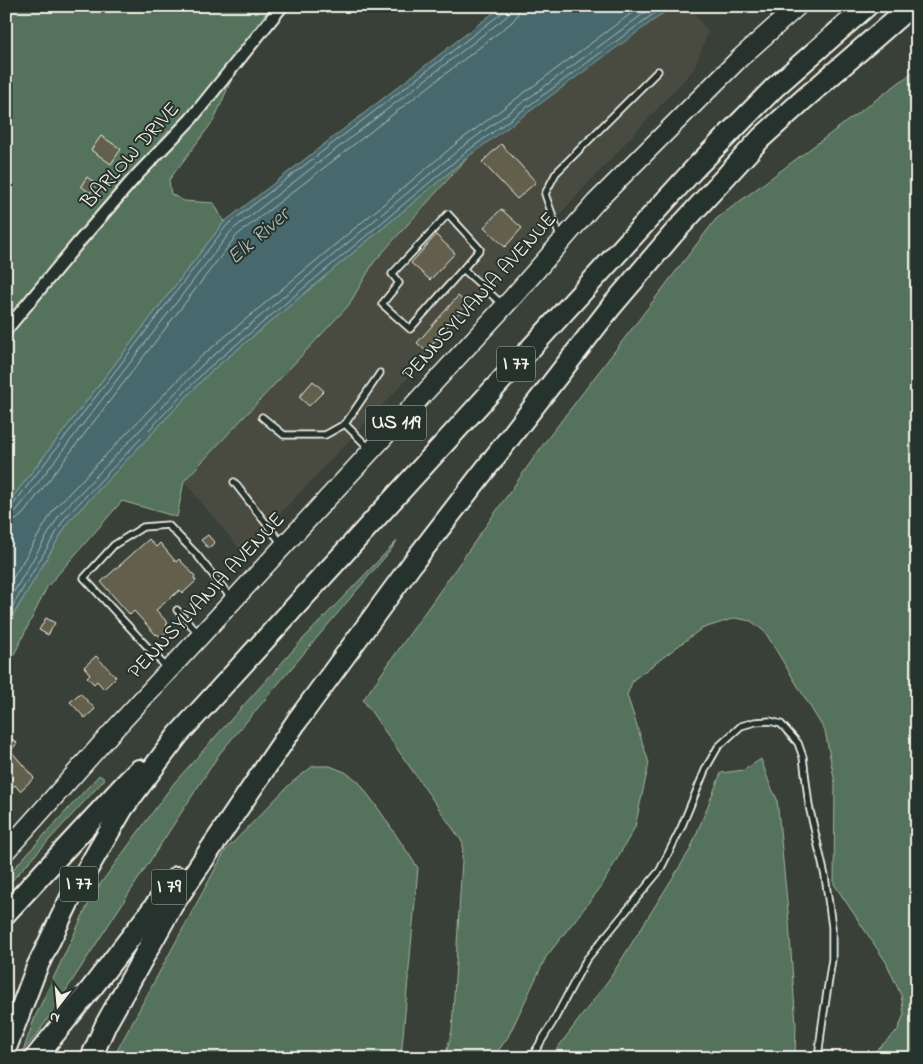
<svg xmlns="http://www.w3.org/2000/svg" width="923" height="1064" font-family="'Indie Flower',sans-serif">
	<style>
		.built { fill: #494c41 }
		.green { fill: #54735c; stroke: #a4b2a2 }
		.water { fill: #47696d; stroke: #8c9f9e }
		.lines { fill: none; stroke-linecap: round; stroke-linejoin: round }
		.shore { stroke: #afbbb7; stroke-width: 1 }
		.building { fill: #645e4d; stroke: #f4f1e8 }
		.lane-casing { stroke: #f4f1e8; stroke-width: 9 }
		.street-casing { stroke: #f4f1e8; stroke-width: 15 }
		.primary-casing { stroke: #f4f1e8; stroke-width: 21 }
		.highway-casing { stroke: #f4f1e8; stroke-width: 24 }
		.lane { stroke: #26332d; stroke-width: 5.5 }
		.street { stroke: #26332d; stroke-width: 11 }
		.primary { stroke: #26332d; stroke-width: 18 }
		.highway { stroke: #26332d; stroke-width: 20 }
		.labels { text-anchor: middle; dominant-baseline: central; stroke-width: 4; stroke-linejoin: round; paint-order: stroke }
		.shield { fill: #26332d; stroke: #b6b8b0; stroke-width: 1 }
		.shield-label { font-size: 20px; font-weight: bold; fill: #f4f1e8 }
		.street-label { font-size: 21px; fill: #f4f1e8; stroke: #26332d }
		.water-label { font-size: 22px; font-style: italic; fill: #afbbb7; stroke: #26332d }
	</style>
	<rect width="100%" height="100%" fill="#394037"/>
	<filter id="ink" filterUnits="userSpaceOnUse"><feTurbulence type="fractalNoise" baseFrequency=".02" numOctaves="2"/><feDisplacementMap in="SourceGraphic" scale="10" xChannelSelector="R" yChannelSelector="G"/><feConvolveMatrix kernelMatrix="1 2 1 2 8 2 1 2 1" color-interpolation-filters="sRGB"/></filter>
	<g filter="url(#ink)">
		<path class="built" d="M673 6H689L708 32 694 69 420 365 243 553 184 481 348 306 374 262 469 156Z"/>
		<g class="green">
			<path d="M6 6H271L252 32 214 120 169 180 171 194 184 201 214 203 224 222 6 506Z"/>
			<path d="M917 69V1058H868L898 1030 904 1014 901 995 886 962 834 884 835 783 825 731 765 632 751 621 735 618 701 629 633 680 627 695 649 763 635 827 601 887 546 957 508 1037 493 1058H445L452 1030 463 843 363 700 545 442 716 219Z"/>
			<path d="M469 156 374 262 348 306 184 481 177 517 122 501 47 587 6 671V627L69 521 209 373Z"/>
			<path d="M397 541 390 551 220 753 39 1032 23 1051 35 1017 93 894 174 783 303 639Z"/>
			<path d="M761 759 770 785 777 799 789 922 796 1026 795 1058H550L610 978 690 850 721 773 744 770Z"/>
			<path d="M313 766H330L345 772 358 781 380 811 418 868 401 1058H113L225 851 291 783Z"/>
			<path d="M99 775 105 779 6 887V877Z"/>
		</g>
		<path class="water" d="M502 6H673L469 156 209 373 69 521 6 627V506L224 222Z"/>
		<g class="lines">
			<g class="shore">
				<path d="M6 508 12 506 227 225 503 12 505 6"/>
				<path d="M6 514H12L17 510 232 230 506 17 510 12 511 6"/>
				<path d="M6 522 16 520 23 514 237 235 511 23 517 16 519 6"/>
				<path d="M6 590 54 509 197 360 458 142 641 6"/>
				<path d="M6 605 60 514 202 365 462 147 654 6"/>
				<path d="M6 617 65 518 206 370 466 152 664 6"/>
			</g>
		</g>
		<g class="building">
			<path d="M101 136 121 149 111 164 91 150Z"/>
			<path d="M501 144 536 182 517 199 482 162Z"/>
			<path d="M87 177 96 184 90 193 81 186Z"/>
			<path d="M501 209 522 228 505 247 484 227Z"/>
			<path d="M436 235 455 253 430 280 411 263Z"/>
			<path d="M458 296 467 304 426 351 417 343Z"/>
			<path d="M313 381 324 391 309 406 299 397Z"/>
			<path d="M208 535 215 543 208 548 201 540Z"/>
			<path d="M149 539 156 547 160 543 176 562 179 559 195 576 194 578 196 581 183 593 180 590 156 610 168 623 166 625 170 629 161 637 157 634 156 635 134 611 130 615 101 582Z"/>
			<path d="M46 618 55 623 48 635 39 630Z"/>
			<path d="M96 656 116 677 104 689 97 681 94 684 87 677 90 674 84 667Z"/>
			<path d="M80 693 95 709 85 718 70 702Z"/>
			<path d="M6 734 17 743 11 751 34 778 20 791 15 785 6 793Z"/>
		</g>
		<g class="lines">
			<g class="lane-casing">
				<g id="lane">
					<path d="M560 237 545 194 556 173 658 71"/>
					<path d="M463 269 410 329 382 304 399 283 392 274 448 214 480 249 463 269 503 305"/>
					<path d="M262 417 284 435H325L345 424"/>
					<path d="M370 449 345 424 380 373"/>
					<path d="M234 482 282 544"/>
					<path d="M177 610 199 634"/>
					<path d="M167 668 84 578 114 545 143 527 168 525 197 555 232 599"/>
					<path d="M531 1058 553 1022 586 960 660 870 681 828 706 768 718 747 741 726 755 722 770 721 781 724 798 743 803 757 809 806 825 876 832 927V959L822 1025 818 1058"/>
				</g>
			</g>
			<g class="street-casing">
				<path id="street" d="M6 330 78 243 137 175 191 119 282 6"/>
			</g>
			<g class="primary-casing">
				<path id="primary" d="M6 851 112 732 513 297 596 202 740 58 798 6"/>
			</g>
			<g class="highway-casing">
				<g id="highway">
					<path d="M6 913 127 782 139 770"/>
					<path d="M6 1048 37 967 70 899 123 808 178 735 697 166 775 87 867 6"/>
					<path d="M35 1058 91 989 177 877"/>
					<path d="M91 1058 106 1024 172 906 297 721 415 560 611 307 673 234 761 138 804 99 911 6"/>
				</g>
			</g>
			<use href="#lane" class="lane"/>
			<use href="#street" class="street"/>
			<use href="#primary" class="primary"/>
			<use href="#highway" class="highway"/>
		</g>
	</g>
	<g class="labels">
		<g class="shield">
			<rect x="497" y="346.5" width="38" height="35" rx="4"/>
			<rect x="366" y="405.5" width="60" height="35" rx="4"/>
			<rect x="60" y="866.5" width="38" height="35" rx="4"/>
			<rect x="151.5" y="869.5" width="35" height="35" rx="4"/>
		</g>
		<g class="shield-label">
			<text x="516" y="364">I 77</text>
			<text x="396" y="423">US 119</text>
			<text x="79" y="884">I 77</text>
			<text x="169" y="887">I 79</text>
		</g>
		<g class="street-label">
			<text transform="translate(131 156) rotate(-48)">BARLOW DRIVE</text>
			<text transform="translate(480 297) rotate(-48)">PENNSYLVANIA AVENUE</text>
			<text transform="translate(207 596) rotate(-47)">PENNSYLVANIA AVENUE</text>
		</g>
		<g class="water-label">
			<text transform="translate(259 237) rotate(-41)">Elk River</text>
		</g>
	</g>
	<rect width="923" height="1064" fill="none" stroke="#26332d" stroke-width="25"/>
	<rect x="12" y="12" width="898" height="1039" fill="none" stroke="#f4f1e8" stroke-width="2" filter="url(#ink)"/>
	<g transform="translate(58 1006) rotate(196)" stroke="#26332d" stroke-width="4" paint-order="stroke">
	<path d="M0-4L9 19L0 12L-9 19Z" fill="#f4f1e8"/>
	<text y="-8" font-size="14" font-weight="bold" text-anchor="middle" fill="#f4f1e8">N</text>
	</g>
</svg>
